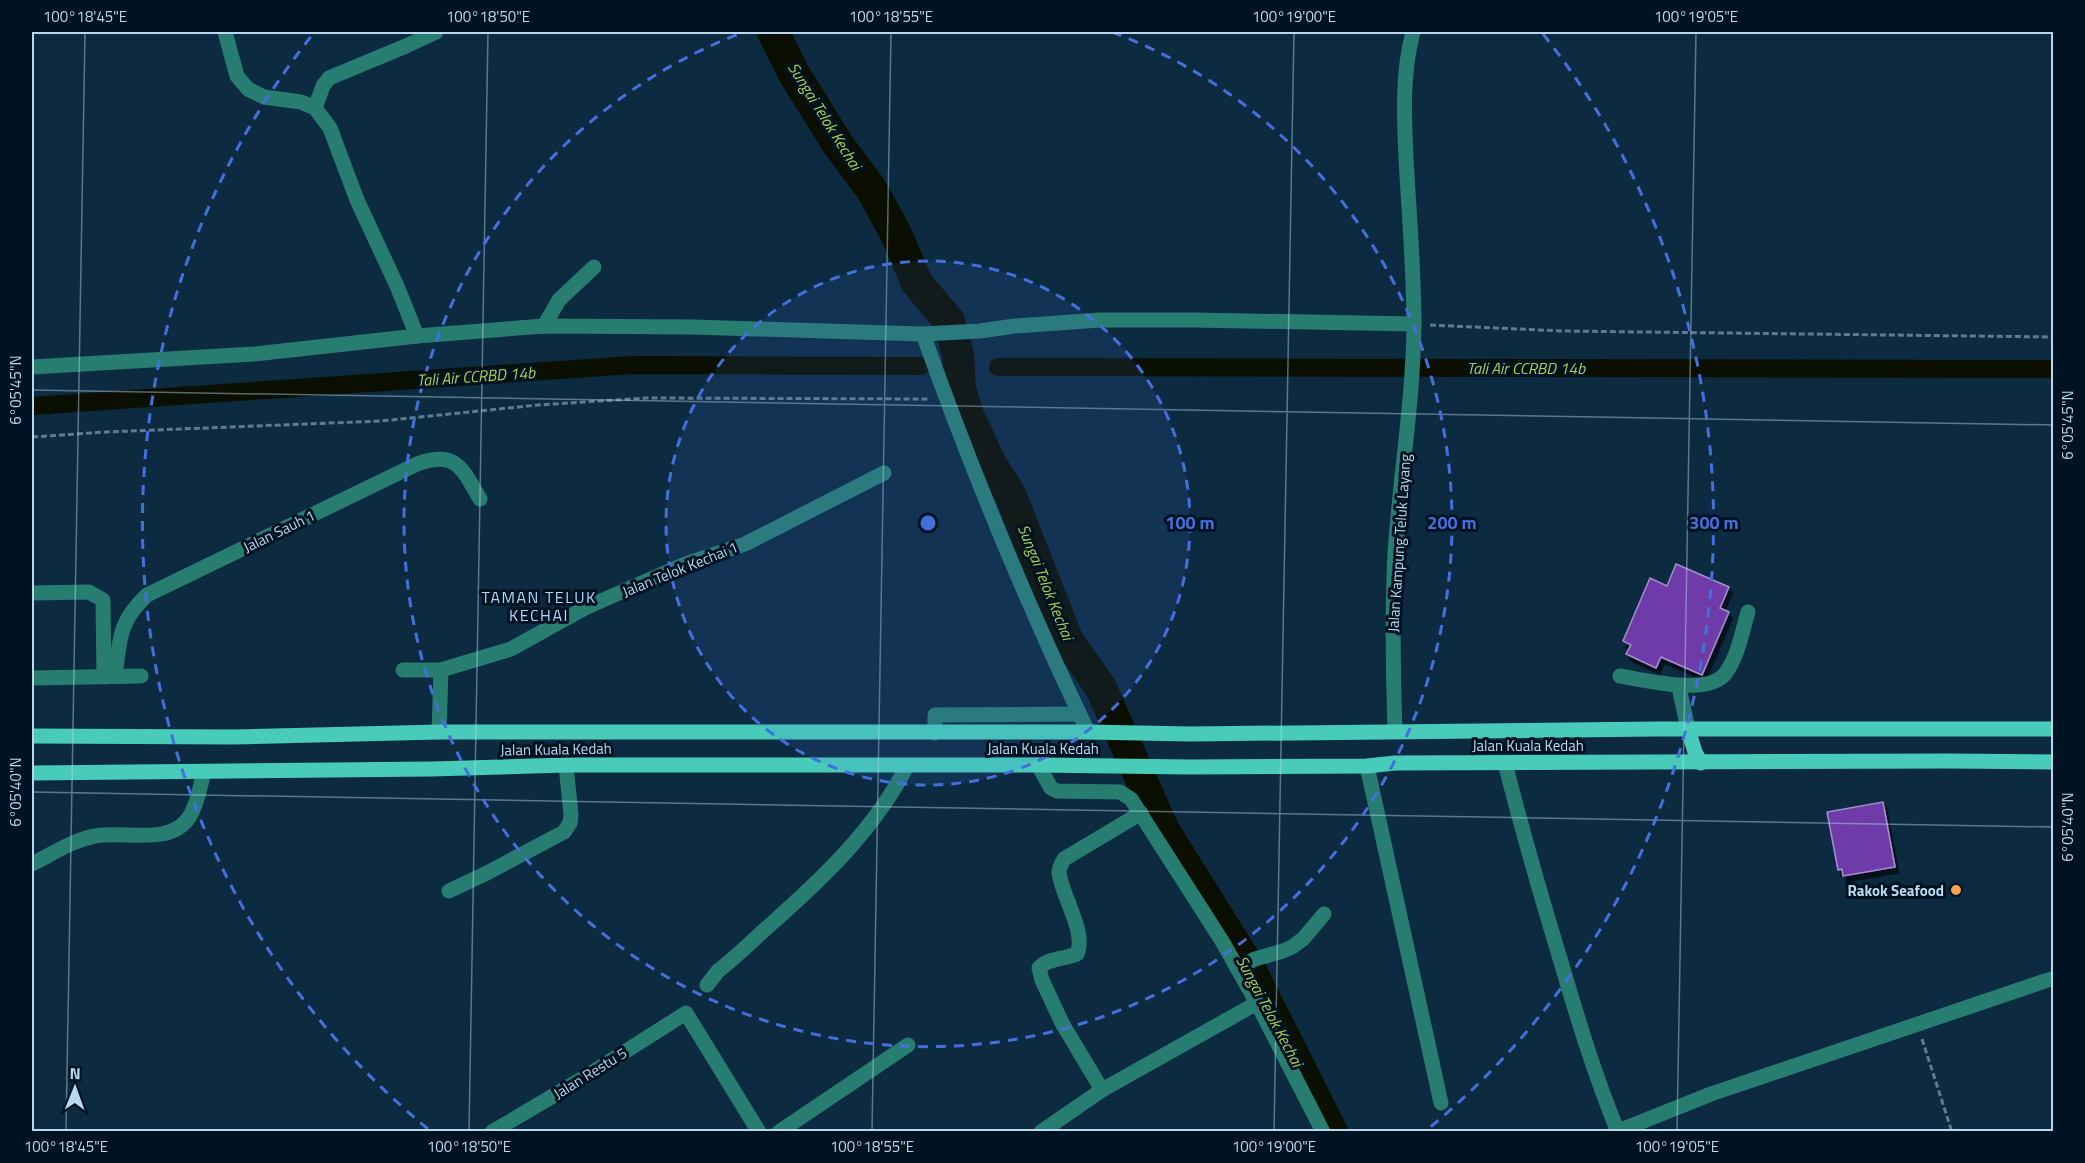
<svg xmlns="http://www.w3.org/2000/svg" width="2085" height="1163" font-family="'Titillium Web',sans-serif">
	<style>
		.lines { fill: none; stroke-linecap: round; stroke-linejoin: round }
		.canal { stroke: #0b0f01; stroke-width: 18 }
		.river { stroke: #0b0f01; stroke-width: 32 }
		.building { fill: #6e3aa9; stroke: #a68fca; stroke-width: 1.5; filter: url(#shadow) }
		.path { stroke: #5d7b91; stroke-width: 3; stroke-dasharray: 6 3; stroke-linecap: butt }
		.minor { stroke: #287d71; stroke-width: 15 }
		.major { stroke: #48ccb9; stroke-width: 15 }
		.ticks { fill: none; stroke: #bad7ed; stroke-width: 1.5; stroke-opacity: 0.45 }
		.ring { fill: none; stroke: #4470dd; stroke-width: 3; stroke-dasharray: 10 8 }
		.poi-dot { fill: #f8a04b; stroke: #001322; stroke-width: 2 }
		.labels { text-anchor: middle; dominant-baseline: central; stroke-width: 6; stroke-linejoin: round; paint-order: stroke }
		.street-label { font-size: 15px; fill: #bad7ed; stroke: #001322 }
		.poi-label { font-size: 15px; font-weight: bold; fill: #bad7ed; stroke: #001322; text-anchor: end }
		.water-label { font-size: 16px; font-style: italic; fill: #afce4b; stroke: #001322 }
		.neighbourhood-label { font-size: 16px; letter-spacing: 1.5px; fill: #aad9fd; stroke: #001322 }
		.centre { fill: #4470dd; stroke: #001322; stroke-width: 3 }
		.ring-label { font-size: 18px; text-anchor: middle; font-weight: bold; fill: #4470dd; stroke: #001322; stroke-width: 6; stroke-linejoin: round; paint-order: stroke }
		.neatline { fill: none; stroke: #bad7ed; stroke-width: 2 }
		.ticks-label { font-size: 15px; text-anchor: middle; fill: #bad7ed }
	</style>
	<defs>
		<filter id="shadow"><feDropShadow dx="3.5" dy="6" stdDeviation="0" flood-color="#0009"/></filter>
	</defs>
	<rect width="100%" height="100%" fill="#0c2b40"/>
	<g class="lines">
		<g class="canal">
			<path d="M998 367 2054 369"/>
			<path d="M32 406 633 365 921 366"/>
		</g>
		<path class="river" d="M773 32 793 72 837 143 872 190 896 234 917 283 949 321 958 355 960 389 968 415 992 466 1010 494 1067 639 1101 688 1163 829 1248 965 1332 1132"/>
	</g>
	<g class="building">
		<path d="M1676 564 1729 587 1720 608 1729 612 1702 675 1661 657 1656 668 1626 654 1631 645 1623 641 1650 578 1667 586Z"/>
		<path d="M1883 802 1895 867 1843 876 1842 869 1838 870 1827 812Z"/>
	</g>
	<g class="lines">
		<g class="path">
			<path d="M1430 325 1562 331 2054 337"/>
			<path d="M32 437 106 432 381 421 538 405 647 398 929 399"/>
			<path d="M1922 1039 1952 1132"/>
		</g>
		<g class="minor">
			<path d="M225 32 237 76 248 89 264 97 301 102 315 108 330 128 357 200 397 286 417 336"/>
			<path d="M315 108 323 86 329 78 406 46 436 32"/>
			<path d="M544 326 559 300 594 267"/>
			<path d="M923 334C971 469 1026 602 1088 732"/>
			<path d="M32 367 254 354 417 336 544 326 694 327 923 334 980 331 1015 326 1100 320H1195L1414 324"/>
			<path d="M32 593 89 592 103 600 104 677"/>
			<path d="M403 670H441L511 649 585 608 685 564 745 544 884 473"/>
			<path d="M115 676C120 640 118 622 147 595L417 464C456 450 462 468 480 499"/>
			<path d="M1620 676C1645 680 1707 696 1725 674 1738 657 1742 632 1748 612"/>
			<path d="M32 678 141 676"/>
			<path d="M1679 687 1688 729"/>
			<path d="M1395 730C1393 671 1392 612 1395 553 1400 477 1413 402 1414 326 1414 270 1409 214 1406 158 1404 115 1402 73 1413 32"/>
			<path d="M439 732 441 670"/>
			<path d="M935 733V715L1079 714"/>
			<path d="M1505 763C1522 830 1541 896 1561 962 1578 1020 1595 1076 1618 1132"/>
			<path d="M1038 765 1051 788 1057 791 1120 792 1131 799 1222 941 1257 1003 1323 1132"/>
			<path d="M1367 766 1441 1103"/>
			<path d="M32 864C52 854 73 840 95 836 124 830 171 847 190 816 198 803 200 786 204 772"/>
			<path d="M449 891 487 873 564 832 570 823 571 815 566 765"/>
			<path d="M1237 968 1255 959 1283 951 1292 947 1303 939 1324 914"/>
			<path d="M707 985 718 971C736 957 752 941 770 925 823 878 874 830 907 766"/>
			<path d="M1102 1090 1062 1023 1042 980 1039 968C1047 958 1065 959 1077 954 1087 932 1061 895 1059 872 1059 868 1062 863 1064 859L1141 813"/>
			<path d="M492 1132 585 1077 686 1013 759 1132"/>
			<path d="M779 1132 908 1045"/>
			<path d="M1041 1132 1102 1090 1257 1003"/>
			<path d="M1616 1132 1711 1094 2054 978"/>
		</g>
		<g class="major">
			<path d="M1688 729 1695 752 1701 763"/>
			<path d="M32 736 234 737 439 732H1088L1190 734 1656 729H2054"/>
			<path d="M32 773 432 769 566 765H1038L1190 767 1367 766 1395 763 1949 761 2054 762"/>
		</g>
	</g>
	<path class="ticks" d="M32 390 2054 425M32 792 2054 827M66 1132 85 32M469 1132 488 32M872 1132 891 32M1274 1132 1294 32M1677 1132 1696 32"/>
	<circle cx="928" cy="523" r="262" fill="#4470dd" fill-opacity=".12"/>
	<g class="ring">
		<circle cx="928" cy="523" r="262"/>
		<path d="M1112 32A524 524 0 1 1 744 32"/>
		<path d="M428 1129A786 786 0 0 1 313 34M1543 34A786 786 0 0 1 1428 1129"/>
	</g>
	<circle class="poi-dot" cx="1956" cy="890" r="6"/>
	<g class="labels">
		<g class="street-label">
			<text transform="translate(279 531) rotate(-26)">Jalan Sauh 1</text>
			<text transform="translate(1399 543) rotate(-86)">Jalan Kampung Teluk Layang</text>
			<text transform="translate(680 569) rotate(-22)">Jalan Telok Kechai 1</text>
			<text x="1528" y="745">Jalan Kuala Kedah</text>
			<text x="1043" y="748">Jalan Kuala Kedah</text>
			<text transform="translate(556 749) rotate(-1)">Jalan Kuala Kedah</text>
			<text transform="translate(590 1073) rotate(-32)">Jalan Restu 5</text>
		</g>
		<g class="poi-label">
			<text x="1944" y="890">Rakok Seafood</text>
		</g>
		<g class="water-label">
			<text transform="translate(825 116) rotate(58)">Sungai Telok Kechai</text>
			<text x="1526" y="368">Tali Air CCRBD 14b</text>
			<text transform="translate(476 376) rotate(-4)">Tali Air CCRBD 14b</text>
			<text transform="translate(1046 582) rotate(68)">Sungai Telok Kechai</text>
			<text transform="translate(1270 1011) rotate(62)">Sungai Telok Kechai</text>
		</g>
		<g class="neighbourhood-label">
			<text x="539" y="597">TAMAN TELUK<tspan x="539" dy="18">KECHAI</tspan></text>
		</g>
	</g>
	<circle cx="928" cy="523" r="9" class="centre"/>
	<g class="ring-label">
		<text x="1190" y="529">100 m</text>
		<text x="1452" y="529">200 m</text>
		<text x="1714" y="529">300 m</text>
	</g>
	<rect width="2085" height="1163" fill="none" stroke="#001322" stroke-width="66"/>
	<g transform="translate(75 1088) rotate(1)" stroke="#001322" stroke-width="4.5" paint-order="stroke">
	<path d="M0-4.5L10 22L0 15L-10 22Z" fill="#bad7ed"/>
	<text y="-9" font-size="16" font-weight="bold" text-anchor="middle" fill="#bad7ed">N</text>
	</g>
	<rect x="33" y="33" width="2019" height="1097" class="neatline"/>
	<g class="ticks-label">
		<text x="85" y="22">100°18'45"E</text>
		<text x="488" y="22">100°18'50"E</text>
		<text x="891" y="22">100°18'55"E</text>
		<text x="1294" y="22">100°19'00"E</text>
		<text x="1696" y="22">100°19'05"E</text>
		<text transform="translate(16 390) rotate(-90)" y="5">6°05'45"N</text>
		<text transform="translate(2068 425) rotate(-90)" y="5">6°05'45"N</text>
		<text transform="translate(16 792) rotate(-90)" y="5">6°05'40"N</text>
		<text transform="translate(2068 827) rotate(-90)" y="5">6°05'40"N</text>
		<text x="66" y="1152">100°18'45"E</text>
		<text x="469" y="1152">100°18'50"E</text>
		<text x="872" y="1152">100°18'55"E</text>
		<text x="1274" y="1152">100°19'00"E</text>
		<text x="1677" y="1152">100°19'05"E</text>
	</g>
</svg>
